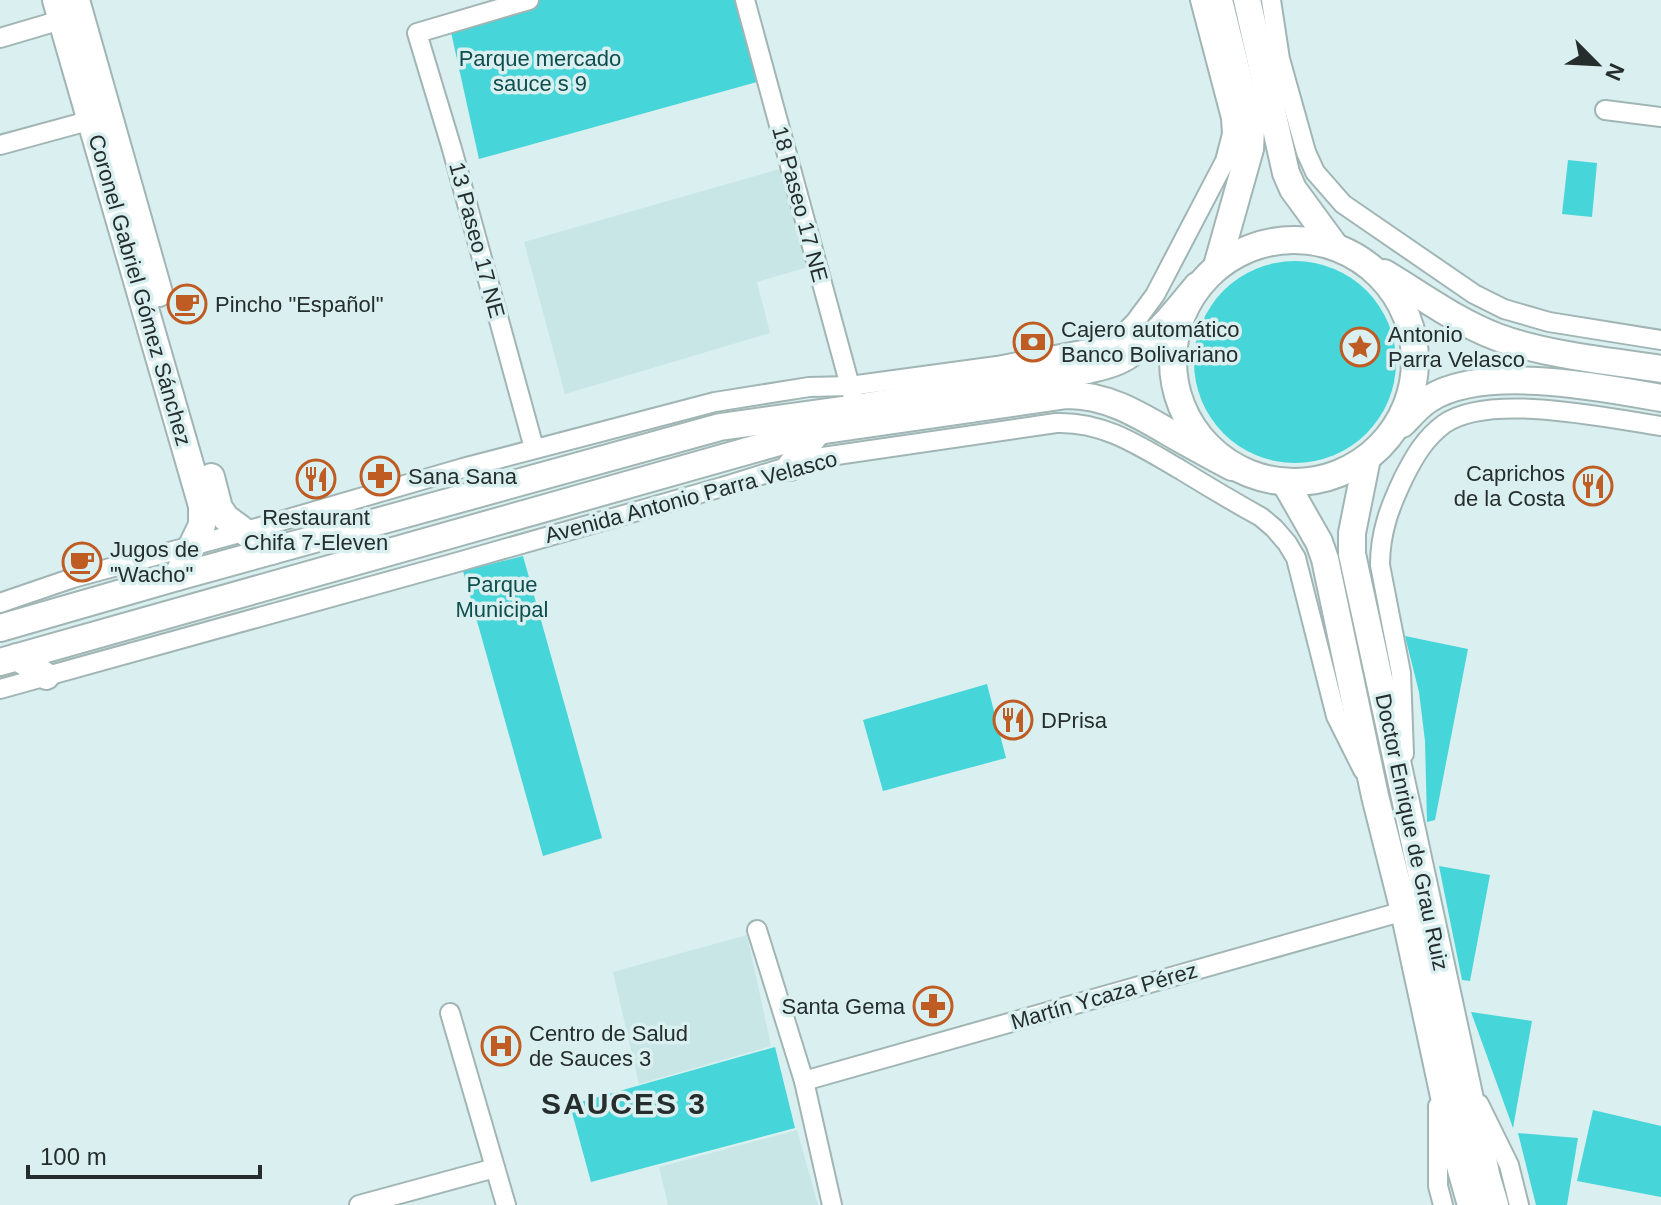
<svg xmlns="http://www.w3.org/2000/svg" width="1661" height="1205" font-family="Arial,sans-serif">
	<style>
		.built { fill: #c7e6e5 }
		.green { fill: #46d5d8 }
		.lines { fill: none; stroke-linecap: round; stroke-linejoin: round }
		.street-casing { stroke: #a1b5b5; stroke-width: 22 }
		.secondary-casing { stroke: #a1b5b5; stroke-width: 30 }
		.street { stroke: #fff; stroke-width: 18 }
		.secondary { stroke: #fff; stroke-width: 26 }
		.labels { text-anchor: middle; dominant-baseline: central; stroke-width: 7; stroke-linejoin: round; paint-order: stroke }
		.park-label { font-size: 22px; fill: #0e4e4f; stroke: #daefef }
		.street-label { font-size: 22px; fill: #252d2d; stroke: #daefef }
		.poi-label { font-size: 22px; fill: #252d2d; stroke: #daefef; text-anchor: start }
		.district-label { font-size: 30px; font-weight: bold; letter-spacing: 2px; fill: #252d2d; stroke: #daefef }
	</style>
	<rect width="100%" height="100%" fill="#daefef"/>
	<g class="built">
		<path d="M783 168 808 267 757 282 770 333 565 394 524 242Z"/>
		<path d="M747 935 771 1046 639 1084 613 972Z"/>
		<path d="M797 1130 818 1205H668L659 1167Z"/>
	</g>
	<g class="green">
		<path d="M539 0H735L757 82 479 159 449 23Z"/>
		<path d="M1568 160 1597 163 1592 217 1562 214Z"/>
		<circle cx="1295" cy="362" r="101"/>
		<path d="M523 556 602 838 543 856 463 571Z"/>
		<path d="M1405 636 1468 649 1435 820 1427 822 1425 741 1419 692Z"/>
		<path d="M987 684 1006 758 883 791 863 720Z"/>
		<path d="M1439 866 1490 875 1470 981 1462 980Z"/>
		<path d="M1471 1012 1532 1021 1513 1128Z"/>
		<path d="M775 1047 795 1128 591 1182 570 1105Z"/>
		<path d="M1593 1110 1661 1126V1197L1577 1181Z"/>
		<path d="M1518 1133 1578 1138 1567 1205H1536Z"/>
	</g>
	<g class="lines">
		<g class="street-casing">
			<g id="street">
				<path d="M529 0 417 33 452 149 534 448"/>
				<path d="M745 0 853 397"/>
				<path d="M1271 0 1280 59 1306 152 1315 172 1343 204 1474 294 1504 309 1549 322 1661 340"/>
				<path d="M0 38 61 20"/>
				<path d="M1605 110 1661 117"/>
				<path d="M0 145 99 118"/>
				<path d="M0 603 73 578 243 532 463 468 715 402 809 387 850 386 997 366 1087 349 1104 343 1125 332 1135 322 1155 295 1225 161 1232 134 1231 118 1200 0"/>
				<path d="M0 689 458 562 722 487 816 458 1056 423C1104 421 1141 447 1181 470 1207 486 1234 502 1261 517L1274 528 1287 543 1296 558 1336 716 1363 770"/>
				<path d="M1404 754 1401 673 1380 565C1380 532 1390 506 1404 477 1414 457 1425 438 1444 424 1489 392 1608 418 1661 426"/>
				<path d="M757 930 804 1081 832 1205"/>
				<path d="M450 1013 506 1205"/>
				<path d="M804 1081 1404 911"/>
				<path d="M1479 1104 1509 1165 1519 1205"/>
				<path d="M1438 1106V1186L1443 1205"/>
				<path d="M359 1205 495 1168"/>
			</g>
		</g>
		<g class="secondary-casing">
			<g id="secondary">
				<path d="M56 0 202 506V525L177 577"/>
				<path d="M76 0 159 293"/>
				<path d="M1247 0 1286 173 1293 189 1334 245"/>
				<circle cx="1294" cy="361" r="121"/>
				<path d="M1217 266 1250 149 1251 130 1219 0"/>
				<path d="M1384 273C1421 295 1457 322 1497 337 1545 355 1610 361 1661 369"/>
				<path d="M1402 424C1411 415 1419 405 1429 399 1484 364 1600 387 1661 398"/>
				<path d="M1367 458 1352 533V554C1396 762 1444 970 1487 1178L1495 1205"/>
				<path d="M790 467 818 431"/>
				<path d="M211 477 219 508 226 518 271 551"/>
				<path d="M1286 484 1319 542 1325 559 1375 796 1404 911 1456 1152 1471 1205"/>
				<path d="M0 628 177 577 720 427 856 408 1088 370C1103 366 1118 363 1130 354 1157 337 1177 310 1197 286"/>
				<path d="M17 657 46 676"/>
				<path d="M0 662 818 431 1067 395C1109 395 1141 416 1177 437 1195 447 1213 457 1232 467"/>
			</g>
		</g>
		<use href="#street" class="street"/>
		<use href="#secondary" class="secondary"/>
	</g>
	<defs>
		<g id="cafe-ring" transform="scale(2)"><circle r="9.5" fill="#daefef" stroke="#bf5c23" stroke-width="1.5"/><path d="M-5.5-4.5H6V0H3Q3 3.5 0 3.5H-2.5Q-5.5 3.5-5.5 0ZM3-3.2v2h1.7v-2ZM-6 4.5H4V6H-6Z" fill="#bf5c23"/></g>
		<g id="bank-ring" transform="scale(2)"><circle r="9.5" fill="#daefef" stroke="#bf5c23" stroke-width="1.5"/><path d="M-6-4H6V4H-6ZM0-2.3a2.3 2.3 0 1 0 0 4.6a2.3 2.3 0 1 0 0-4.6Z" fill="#bf5c23"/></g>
		<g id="sight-ring" transform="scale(2)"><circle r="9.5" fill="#daefef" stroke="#bf5c23" stroke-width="1.5"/><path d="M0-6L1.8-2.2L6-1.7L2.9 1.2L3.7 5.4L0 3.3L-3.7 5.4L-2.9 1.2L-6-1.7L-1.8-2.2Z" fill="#bf5c23"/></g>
		<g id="pharmacy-ring" transform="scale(2)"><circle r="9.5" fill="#daefef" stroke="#bf5c23" stroke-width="1.5"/><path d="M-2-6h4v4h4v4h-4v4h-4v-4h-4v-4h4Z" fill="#bf5c23"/></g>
		<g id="restaurant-ring" transform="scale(2)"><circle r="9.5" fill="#daefef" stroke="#bf5c23" stroke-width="1.5"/><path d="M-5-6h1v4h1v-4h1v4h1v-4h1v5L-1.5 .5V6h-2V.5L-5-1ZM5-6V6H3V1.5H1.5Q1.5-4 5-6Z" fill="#bf5c23"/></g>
		<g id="hospital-ring" transform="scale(2)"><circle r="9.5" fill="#daefef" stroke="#bf5c23" stroke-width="1.5"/><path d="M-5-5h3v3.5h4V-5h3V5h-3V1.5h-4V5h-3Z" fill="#bf5c23"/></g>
	</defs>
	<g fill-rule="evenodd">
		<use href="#cafe-ring" x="187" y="304"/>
		<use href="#bank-ring" x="1033" y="342"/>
		<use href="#sight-ring" x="1360" y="347"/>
		<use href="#pharmacy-ring" x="380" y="476"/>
		<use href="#restaurant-ring" x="316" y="479"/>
		<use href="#restaurant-ring" x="1593" y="486"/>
		<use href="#cafe-ring" x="82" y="562"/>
		<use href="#restaurant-ring" x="1013" y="720"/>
		<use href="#pharmacy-ring" x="933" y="1006"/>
		<use href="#hospital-ring" x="501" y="1046"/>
	</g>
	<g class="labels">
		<g class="park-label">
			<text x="540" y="58">Parque mercado<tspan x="540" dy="25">sauce s 9</tspan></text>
			<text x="502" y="584">Parque<tspan x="502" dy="25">Municipal</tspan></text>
		</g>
		<g class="street-label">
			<text transform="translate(800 204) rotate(75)">18 Paseo 17 NE</text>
			<text transform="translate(477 240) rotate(75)">13 Paseo 17 NE</text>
			<text transform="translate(140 290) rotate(74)">Coronel Gabriel Gómez Sánchez</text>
			<text transform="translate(691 497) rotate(-15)">Avenida Antonio Parra Velasco</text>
			<text transform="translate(1412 832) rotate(78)">Doctor Enrique de Grau Ruiz</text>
			<text transform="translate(1104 996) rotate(-16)">Martín Ycaza Pérez</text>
		</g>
		<g class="poi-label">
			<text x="215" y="304">Pincho "Español"</text>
			<text x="1061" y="329">Cajero automático<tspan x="1061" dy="25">Banco Bolivariano</tspan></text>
			<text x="1388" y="334">Antonio<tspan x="1388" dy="25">Parra Velasco</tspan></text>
			<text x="1565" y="473" text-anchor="end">Caprichos<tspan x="1565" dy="25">de la Costa</tspan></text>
			<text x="408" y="476">Sana Sana</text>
			<text x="316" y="517" text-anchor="middle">Restaurant<tspan x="316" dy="25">Chifa 7-Eleven</tspan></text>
			<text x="110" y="549">Jugos de<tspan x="110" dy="25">"Wacho"</tspan></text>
			<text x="1041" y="720">DPrisa</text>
			<text x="905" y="1006" text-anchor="end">Santa Gema</text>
			<text x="529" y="1033">Centro de Salud<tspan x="529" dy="25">de Sauces 3</tspan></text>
		</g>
		<g class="district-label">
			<text x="624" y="1103">SAUCES 3</text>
		</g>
	</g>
	<g transform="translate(1597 64) rotate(114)" stroke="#daefef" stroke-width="6" paint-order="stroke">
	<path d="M0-6L14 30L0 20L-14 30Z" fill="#252d2d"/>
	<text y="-12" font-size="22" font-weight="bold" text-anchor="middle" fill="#252d2d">N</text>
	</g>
	<path d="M28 1165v12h232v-12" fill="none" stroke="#252d2d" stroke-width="4"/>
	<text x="40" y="1165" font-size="24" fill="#252d2d" stroke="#daefef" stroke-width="6" paint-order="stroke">100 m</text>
</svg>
